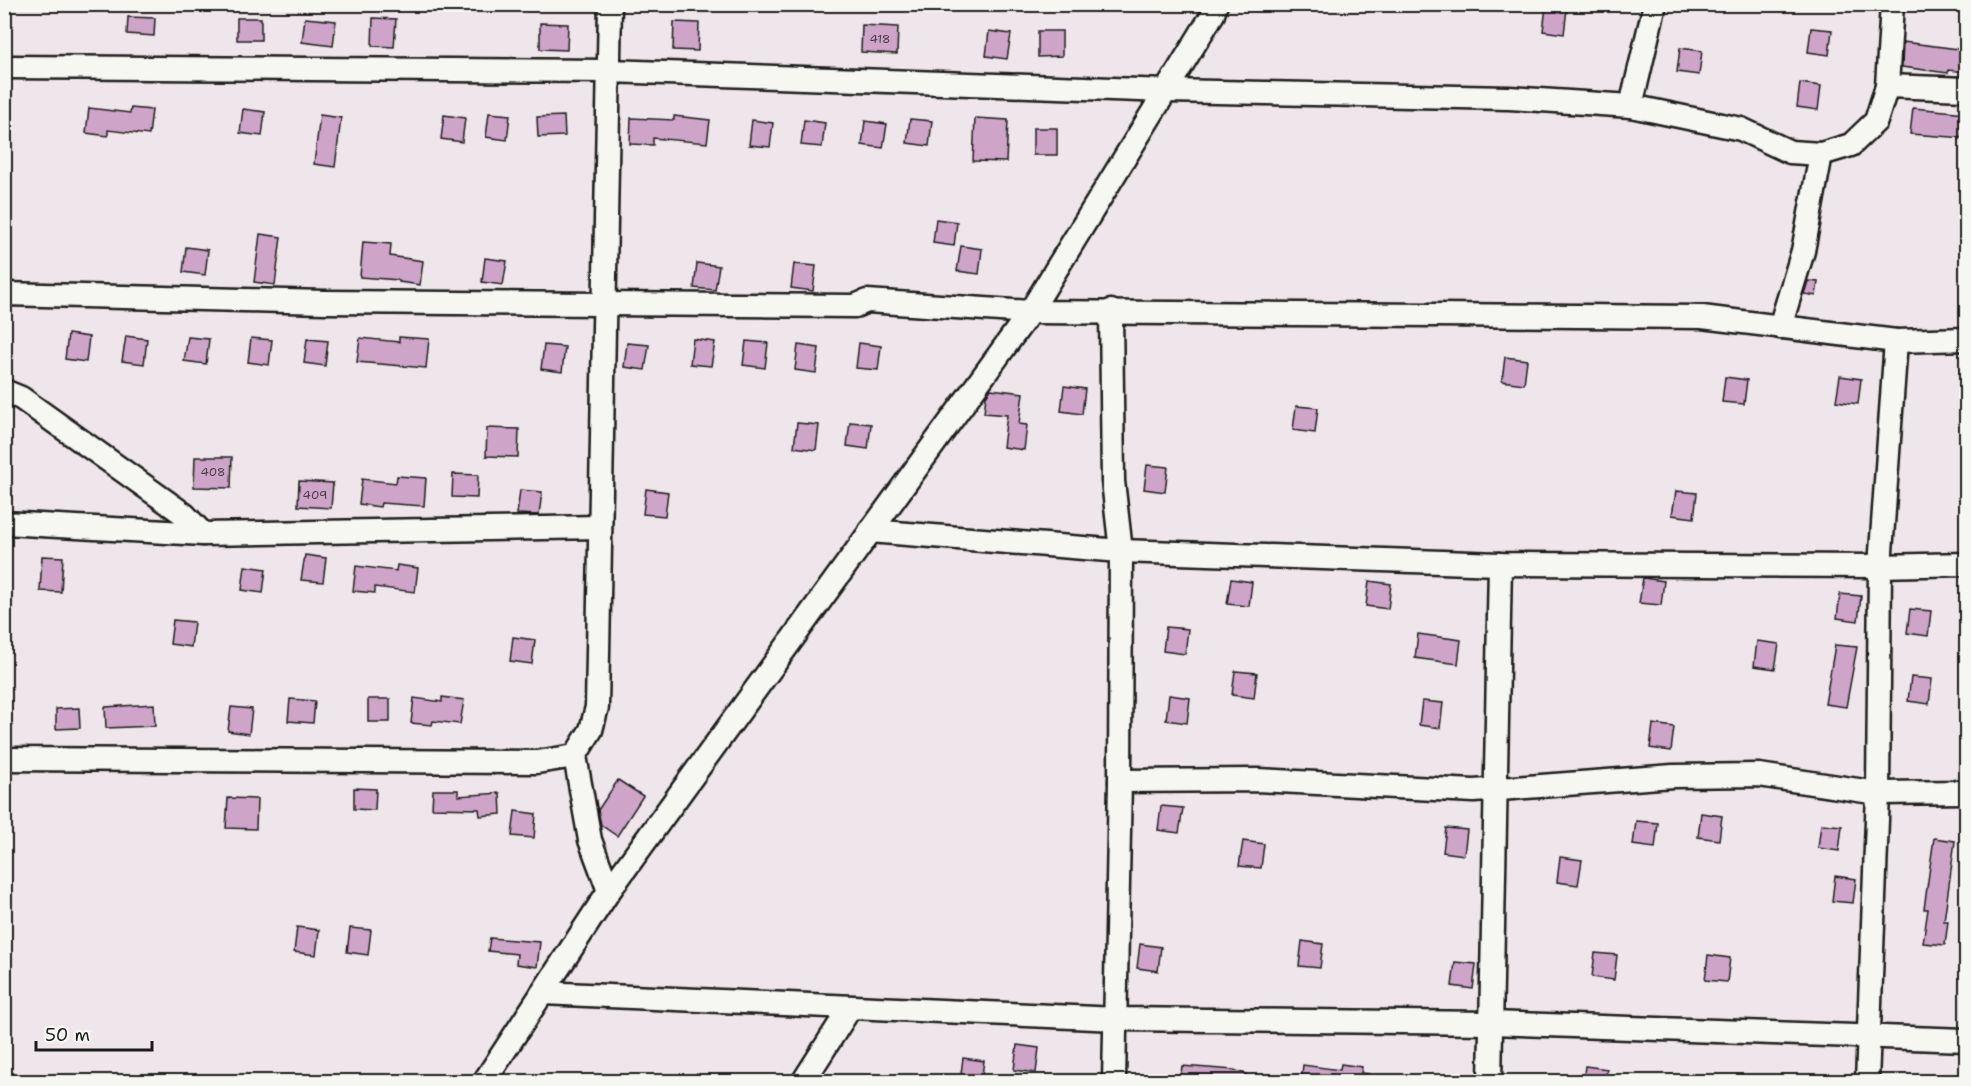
<svg xmlns="http://www.w3.org/2000/svg" width="1971" height="1086" font-family="'Shantell Sans',sans-serif">
	<style>
		.building { fill: #cea4c9; stroke: #1c1c1c; stroke-width: 1.5 }
		.lines { fill: none; stroke-linecap: round; stroke-linejoin: round }
		.minor-casing { stroke: #1c1c1c; stroke-width: 27 }
		.minor { stroke: #f6f6f2; stroke-width: 22 }
		.labels { text-anchor: middle; dominant-baseline: central; stroke-width: 4.5; stroke-linejoin: round; paint-order: stroke }
		.number-label { font-size: 12px; fill: #483e47 }
	</style>
	<rect width="100%" height="100%" fill="#eee6ea"/>
	<filter id="ink" filterUnits="userSpaceOnUse"><feTurbulence type="fractalNoise" baseFrequency=".0167" numOctaves="2"/><feDisplacementMap in="SourceGraphic" scale="12" xChannelSelector="R" yChannelSelector="G"/><feConvolveMatrix kernelMatrix="1 2 1 2 8 2 1 2 1" color-interpolation-filters="sRGB"/></filter>
	<g filter="url(#ink)">
		<g class="building">
			<path d="M1546 7 1567 9 1564 34 1543 31Z"/>
			<path d="M128 17 155 18 154 36 127 34Z"/>
			<rect x="237" y="18" width="24" height="22"/>
			<path d="M305 18 336 21 333 46 302 42Z"/>
			<path d="M373 18 396 19 394 47 372 46Z"/>
			<path d="M674 22 699 23 698 51 673 50Z"/>
			<path d="M540 23 568 24 567 50 540 49Z"/>
			<path d="M862 25 898 27 897 54 861 52Z"/>
			<path d="M1811 28 1832 30 1829 55 1808 52Z"/>
			<path d="M989 31 1011 34 1007 59 986 56Z"/>
			<path d="M1038 31H1062V56L1038 57Z"/>
			<path d="M1903 42 1966 50V72L1948 70V73L1902 67Z"/>
			<path d="M1680 48 1702 51 1699 75 1677 72Z"/>
			<path d="M1800 83 1821 86 1818 110 1797 107Z"/>
			<path d="M89 108 130 113 131 108 152 110 149 135 108 130V136L86 133Z"/>
			<path d="M1913 108 1966 113V138L1910 134Z"/>
			<path d="M243 109 265 112 262 136 240 133Z"/>
			<path d="M489 113 510 115 507 140 486 137Z"/>
			<path d="M320 115 341 118 335 167 314 164Z"/>
			<path d="M444 115 465 118 462 142 441 139Z"/>
			<path d="M564 116 565 136 538 137 537 117Z"/>
			<path d="M674 116 710 120 707 143 653 138V145L630 144 631 118 674 120Z"/>
			<path d="M975 118 1008 120 1006 162 973 161Z"/>
			<path d="M910 119 932 121 929 146 907 143Z"/>
			<path d="M752 120 773 123 770 147 749 145Z"/>
			<path d="M804 120 825 123 822 147 801 145Z"/>
			<path d="M865 121 887 124 883 148 862 145Z"/>
			<rect x="1033" y="128" width="24" height="27"/>
			<path d="M936 219 957 222 954 246 933 243Z"/>
			<path d="M260 234 281 237 275 285 254 282Z"/>
			<path d="M363 242 391 244 390 256 423 261 420 285 399 282V280L360 277Z"/>
			<path d="M961 246 982 249 979 274 957 271Z"/>
			<path d="M186 247 208 250 205 275 183 272Z"/>
			<path d="M485 258 507 261 503 285 482 282Z"/>
			<path d="M697 263 719 266 715 290 694 288Z"/>
			<path d="M794 264 816 266 813 291 791 288Z"/>
			<path d="M1808 281 1818 282 1816 296 1804 294Z"/>
			<path d="M68 334 89 337 86 362 65 359Z"/>
			<path d="M126 336 147 339 144 364 122 361Z"/>
			<path d="M188 337 209 339 206 364 184 361Z"/>
			<path d="M399 337 429 339 426 368 357 362 360 338 399 342Z"/>
			<path d="M251 338 272 340 269 365 248 362Z"/>
			<path d="M307 339 328 341 325 366 304 363Z"/>
			<path d="M693 339 715 342 711 366 690 364Z"/>
			<path d="M746 341 768 343 765 368 743 365Z"/>
			<path d="M627 343 649 345 645 370 624 367Z"/>
			<path d="M859 343 881 346 878 370 856 368Z"/>
			<path d="M544 345 565 347 562 372 541 369Z"/>
			<path d="M798 345 819 348 816 373 795 370Z"/>
			<path d="M1505 357 1527 360 1524 384 1502 381Z"/>
			<path d="M1840 376 1861 379 1858 404 1836 401Z"/>
			<path d="M1725 377 1747 380 1744 404 1722 402Z"/>
			<path d="M1064 386 1085 389 1082 414 1061 411Z"/>
			<path d="M991 389 1023 393 1019 424 1027 425 1024 450 1003 447 1007 415 984 413 986 396Z"/>
			<path d="M1296 406 1318 408 1315 433 1293 430Z"/>
			<path d="M850 422 871 424 868 449 847 446Z"/>
			<path d="M797 423 819 425 816 450 794 447Z"/>
			<path d="M487 428 519 429 518 457 486 456Z"/>
			<path d="M195 457H232L231 488 194 487Z"/>
			<path d="M1147 465 1168 467 1165 492 1144 489Z"/>
			<path d="M453 474 478 475 477 498 452 497Z"/>
			<path d="M397 476 426 478 424 506 381 503 380 507 359 504 362 479 396 483Z"/>
			<path d="M299 481 333 483 331 508 298 506Z"/>
			<path d="M646 489 668 492 665 516 643 514Z"/>
			<path d="M520 490 542 492 539 515 517 514Z"/>
			<path d="M1676 491 1697 493 1694 518 1672 515Z"/>
			<path d="M305 555 326 558 323 582 301 580Z"/>
			<path d="M42 556 63 557 61 592 40 591Z"/>
			<path d="M397 565 418 568 415 592 375 587V593L353 591 356 566 396 571Z"/>
			<path d="M245 566 266 569 263 593 242 590Z"/>
			<path d="M1643 578 1664 581 1661 605 1639 603Z"/>
			<path d="M1231 579 1252 582 1249 606 1227 604Z"/>
			<path d="M1369 581 1391 584 1388 609 1366 606Z"/>
			<path d="M1840 594 1861 596 1858 621 1837 618Z"/>
			<path d="M1910 609 1931 611 1928 636 1907 633Z"/>
			<path d="M173 620 194 622 191 647 170 644Z"/>
			<path d="M1166 627 1188 629 1185 654 1163 651Z"/>
			<path d="M1418 634 1461 640 1458 664 1415 658Z"/>
			<path d="M513 637 535 640 532 664 510 661Z"/>
			<path d="M1757 641 1779 644 1775 669 1754 666Z"/>
			<path d="M1835 645 1857 647 1846 707 1825 704Z"/>
			<path d="M1235 671 1257 673 1254 698 1232 695Z"/>
			<path d="M1911 677 1932 679 1929 704 1908 701Z"/>
			<path d="M1169 695 1190 698 1187 723 1166 720Z"/>
			<path d="M442 697 464 700 460 724 433 721 432 725 411 723 414 698 442 702Z"/>
			<path d="M290 699 315 701 313 723 288 721Z"/>
			<rect x="368" y="699" width="22" height="23"/>
			<path d="M1422 701 1443 703 1440 728 1419 725Z"/>
			<path d="M154 704 155 726 106 728 105 707Z"/>
			<path d="M231 707 252 709 249 734 228 731Z"/>
			<path d="M79 708 80 728 56 729V709Z"/>
			<path d="M1653 724 1674 727 1671 751 1650 748Z"/>
			<path d="M618 780 643 796 617 836 601 825 598 810Z"/>
			<path d="M354 788 376 789 375 810 354 809Z"/>
			<path d="M433 790H458V796L500 793 501 814 480 816 479 809 432 808Z"/>
			<path d="M228 798 257 799 256 829 226 828Z"/>
			<path d="M1161 806 1183 808 1179 833 1158 830Z"/>
			<path d="M515 811 536 814 534 838 512 836Z"/>
			<path d="M1701 813 1722 816 1719 840 1698 837Z"/>
			<path d="M1636 821 1658 823 1655 848 1633 845Z"/>
			<path d="M1821 824 1842 826 1839 851 1818 848Z"/>
			<path d="M1446 828 1467 830 1464 855 1443 852Z"/>
			<path d="M1934 838 1955 841 1944 921H1948L1945 945 1923 943 1928 909H1924Z"/>
			<path d="M1243 841 1264 844 1261 868 1239 866Z"/>
			<path d="M1560 857 1582 860 1578 885 1557 882Z"/>
			<path d="M1835 876 1856 879 1853 903 1832 901Z"/>
			<path d="M297 927 319 930 316 955 294 952Z"/>
			<path d="M350 928 371 930 368 955 347 952Z"/>
			<path d="M490 938 540 942 537 967 516 964 517 954 488 951Z"/>
			<path d="M1302 941 1323 944 1320 968 1299 966Z"/>
			<path d="M1140 944 1161 947 1158 971 1137 968Z"/>
			<path d="M1595 953 1617 955 1614 980 1592 977Z"/>
			<path d="M1708 955 1730 958 1727 982 1705 980Z"/>
			<path d="M1455 962 1476 964 1473 989 1452 986Z"/>
			<path d="M1017 1045 1039 1048 1036 1073 1014 1070Z"/>
			<path d="M963 1058 984 1061 981 1082H960Z"/>
			<path d="M1341 1064 1362 1067 1361 1073 1369 1074V1082H1301L1303 1065 1340 1070Z"/>
			<path d="M1182 1066 1234 1070 1246 1074 1245 1082H1180Z"/>
			<path d="M1585 1066 1607 1069 1605 1082H1583Z"/>
		</g>
		<g class="lines">
			<g class="minor-casing">
				<g id="minor">
					<path d="M4 67 609 71 1167 91 1509 98 1631 106 1741 129 1790 152 1821 154"/>
					<path d="M1887 86 1966 89"/>
					<path d="M1631 106 1655 4"/>
					<path d="M4 294 325 302 855 306 867 301 1030 312 1702 317 1896 341 1966 339"/>
					<path d="M1111 311 1113 481 1121 551 1120 781 1114 1082"/>
					<path d="M1780 327 1803 251 1821 154 1851 145 1876 121 1887 86 1892 4"/>
					<path d="M4 391 21 398 185 515 203 534"/>
					<path d="M4 523 203 534 600 527"/>
					<path d="M870 531 1121 551 1500 564 1880 566 1966 564"/>
					<path d="M4 759 537 762 575 756"/>
					<path d="M1120 781 1257 780 1474 791 1673 776 1759 775 1878 793 1966 792"/>
					<path d="M609 891 590 840 575 756 591 730 597 707 610 4"/>
					<path d="M542 993 1117 1019 1492 1023 1966 1040"/>
					<path d="M484 1082 609 891 1030 312 1213 14 1216 4"/>
					<path d="M803 1082 850 1008"/>
					<path d="M1490 1082 1500 564"/>
					<path d="M1867 1082 1878 793 1880 566 1896 341"/>
				</g>
			</g>
			<use href="#minor" class="minor"/>
		</g>
	</g>
	<g class="labels">
		<g class="number-label">
			<text x="880" y="39">418</text>
			<text x="213" y="472">408</text>
			<text x="315" y="495">409</text>
		</g>
	</g>
	<rect width="1971" height="1086" fill="none" stroke="#f6f6f2" stroke-width="24"/>
	<rect x="12" y="12" width="1947" height="1062" fill="none" stroke="#1c1c1c" stroke-width="2" filter="url(#ink)"/>
	<path d="M36 1041v9h116v-9" fill="none" stroke="#1c1c1c" stroke-width="3"/>
	<text x="45" y="1041" font-size="18" fill="#1c1c1c" stroke="#f6f6f2" stroke-width="4.5" paint-order="stroke">50 m</text>
</svg>
